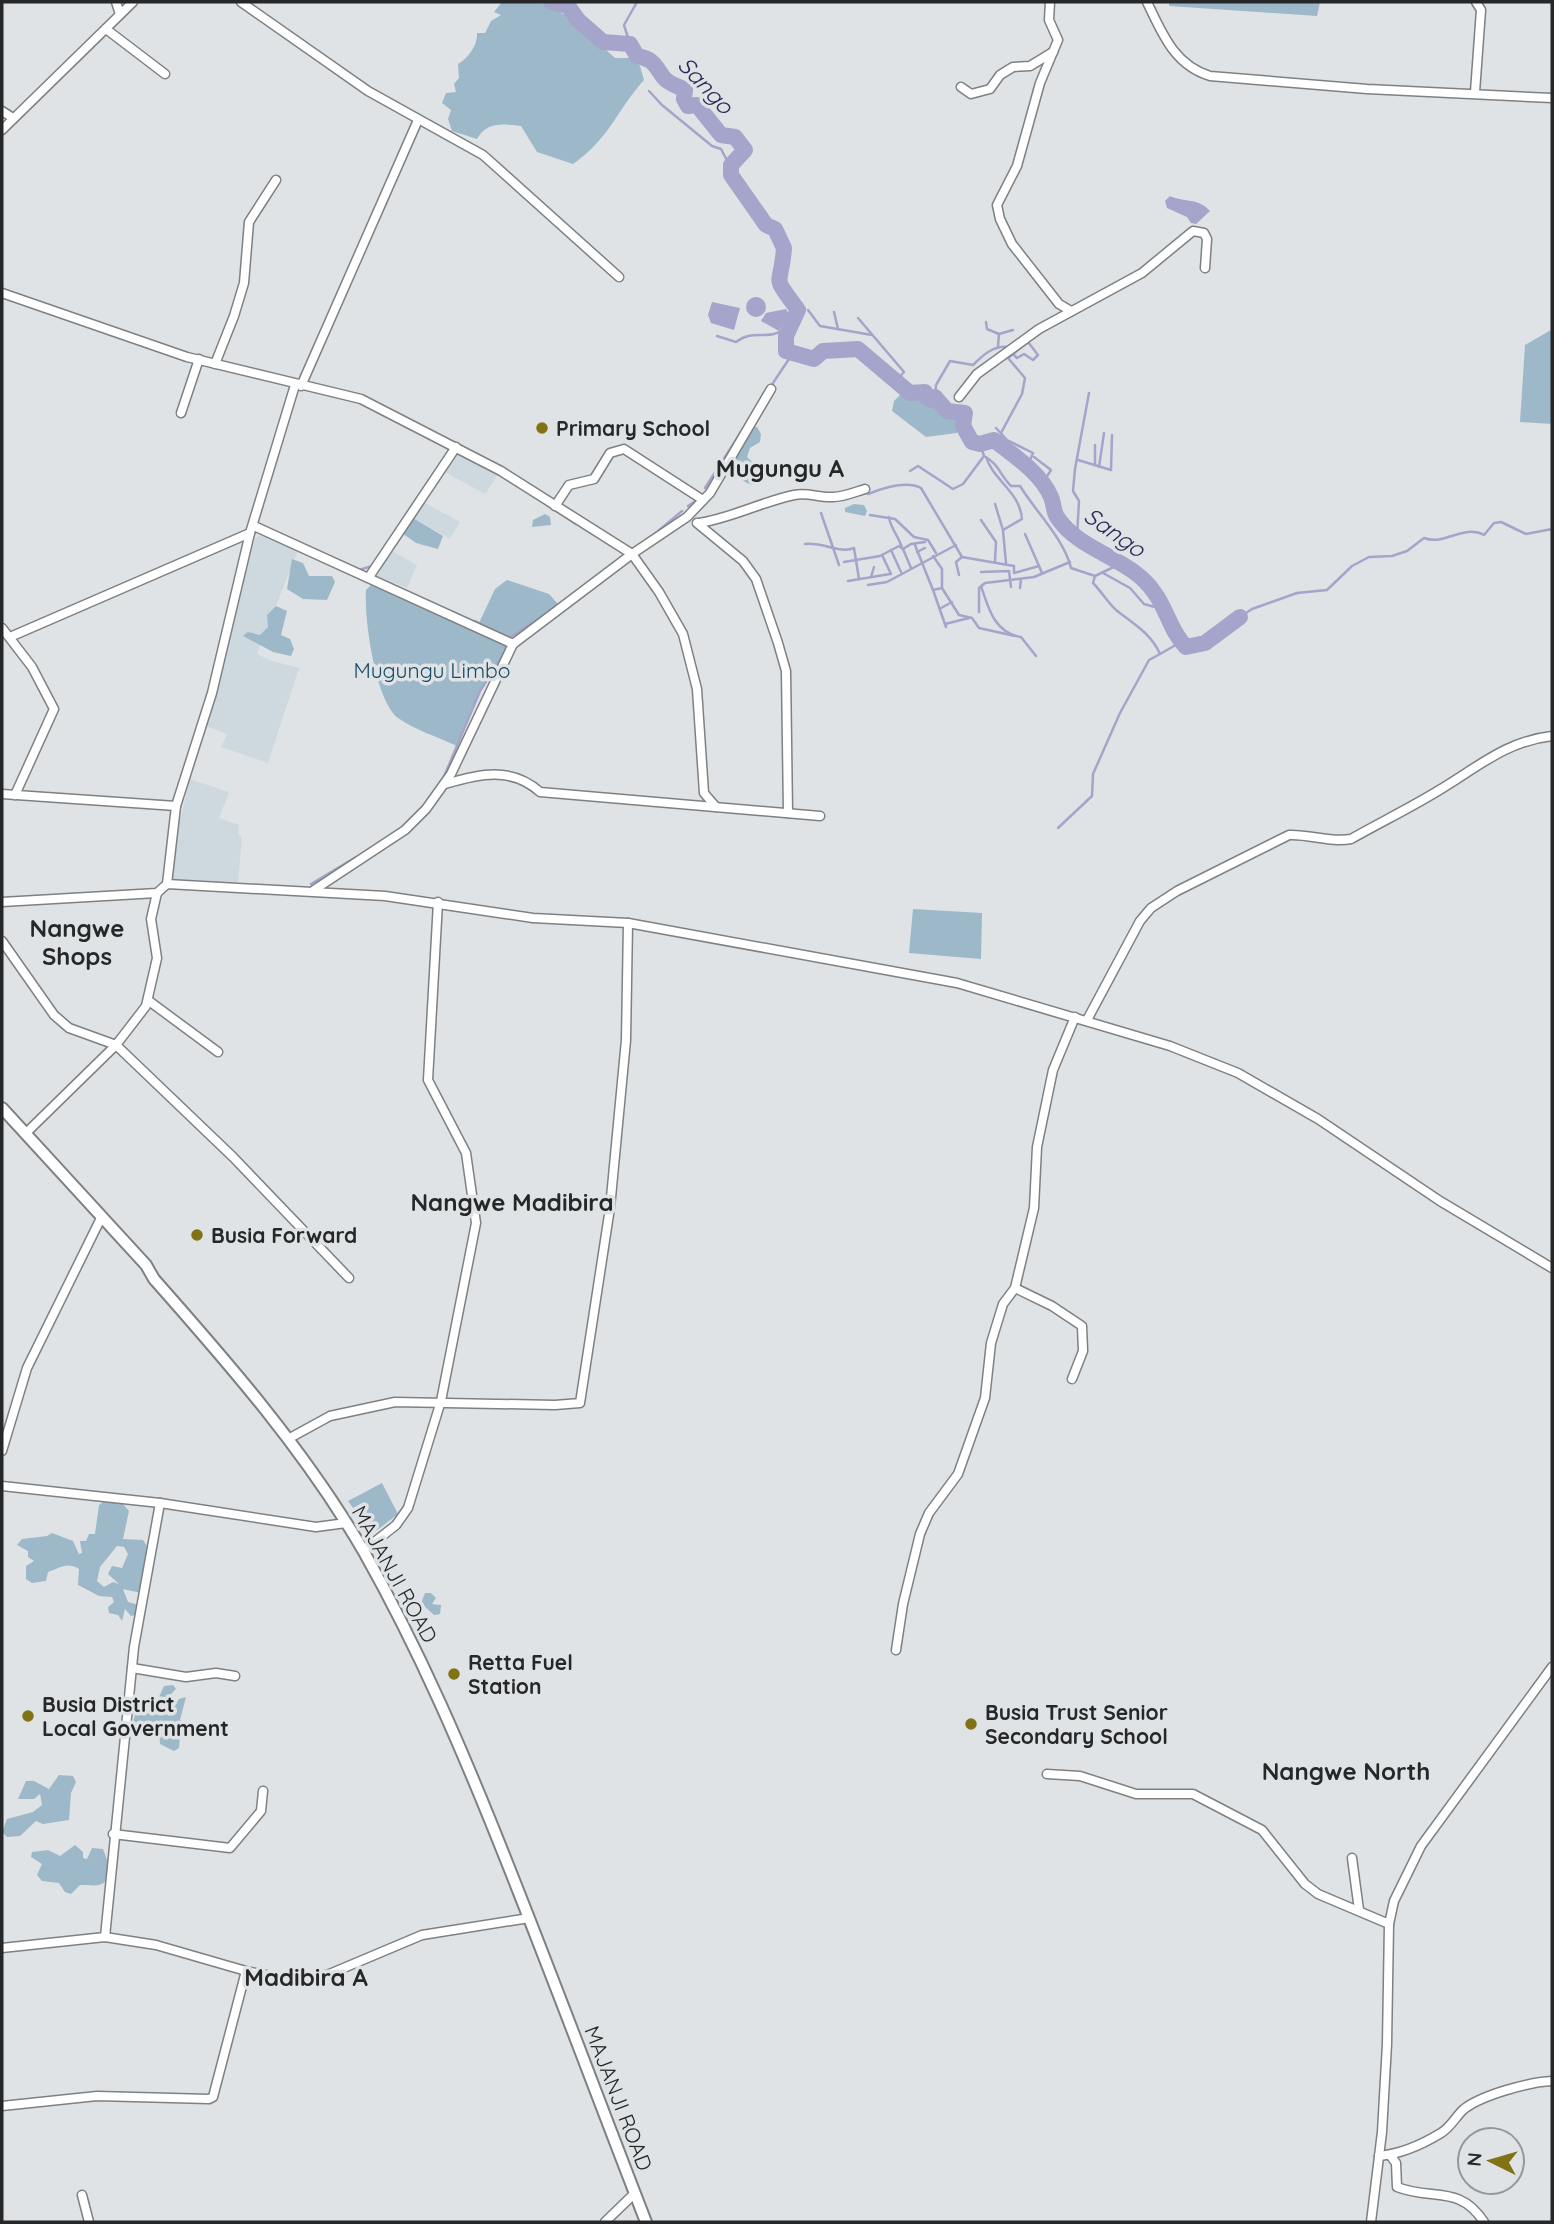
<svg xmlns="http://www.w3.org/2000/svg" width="1554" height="2224" font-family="Quicksand,sans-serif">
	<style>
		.built { fill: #ced9df }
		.green { fill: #9db9c9; fill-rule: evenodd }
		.water { fill: #a5a4ca }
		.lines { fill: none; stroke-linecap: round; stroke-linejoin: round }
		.stream { stroke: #a5a4ca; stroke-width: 2.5 }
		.river { stroke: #a5a4ca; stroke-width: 16 }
		.street-casing { stroke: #7d8183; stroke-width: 11 }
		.secondary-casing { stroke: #7d8183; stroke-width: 14 }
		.street { stroke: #fff; stroke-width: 8 }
		.secondary { stroke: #fff; stroke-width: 10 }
		.poi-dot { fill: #817315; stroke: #dfe3e5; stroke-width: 2.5 }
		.labels { text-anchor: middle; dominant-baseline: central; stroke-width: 7; stroke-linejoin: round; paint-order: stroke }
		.poi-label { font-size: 21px; font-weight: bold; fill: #252728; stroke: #dfe3e5; text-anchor: start }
		.park-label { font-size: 21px; fill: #144962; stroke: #dfe3e5 }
		.street-label { font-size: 21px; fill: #252728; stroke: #dfe3e5 }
		.water-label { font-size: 23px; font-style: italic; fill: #2d2758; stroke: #dfe3e5 }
		.quarter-label { font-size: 24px; font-weight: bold; fill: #252728; stroke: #dfe3e5 }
	</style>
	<rect width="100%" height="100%" fill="#dfe3e5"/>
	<g class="built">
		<path d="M456 451 498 474 485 494 443 471Z"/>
		<path d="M423 502 460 522 450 539 413 518Z"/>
		<path d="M261 535 298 550 257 654 272 661 299 668 268 763 221 747 227 734 206 726 255 538Z"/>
		<path d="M390 550 417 565 407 588 377 576Z"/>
		<path d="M190 779 229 792 219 818 239 825 238 834 242 837 238 882 172 881 176 838Z"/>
	</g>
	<g class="green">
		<path d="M502 2H539L556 10 571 18 615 58H631L640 66 644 80C616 111 611 137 573 164L537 152 521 126C503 124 487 121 477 139L452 131 448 119 451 110 442 103 446 93 456 92 454 84 459 78 458 64C468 58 478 45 477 33H485L491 21 501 15 494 12Z"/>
		<path d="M1169 2H1320L1317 16 1169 6Z"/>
		<path d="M1551 330 1552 424 1520 422 1525 345Z"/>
		<path d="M902 393 920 396 959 420 957 433 926 437 892 411 894 401Z"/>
		<path d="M751 427H757L761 434 760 442 750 448 747 457 762 471 758 485C739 486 733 468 729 454Z"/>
		<path d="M854 504 864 505 867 511 865 516 845 512V508Z"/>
		<path d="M545 514 550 517 551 525 532 527 533 520Z"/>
		<path d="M413 518 443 536 438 549 416 543 402 533Z"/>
		<path d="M292 559 303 563 309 576H332L335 582 327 600 303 599 287 589Z"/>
		<path d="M507 580 549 594 559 605 508 638 479 623 495 589Z"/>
		<path d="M371 585 506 645V650L480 691 457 746C438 737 415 730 398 718 375 700 364 618 366 590Z"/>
		<path d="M276 606 287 611 281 635 290 639 294 649 291 656 273 652 243 636 248 632 260 635 268 627 267 615Z"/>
		<path d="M913 909 982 913 981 959 909 953Z"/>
		<path d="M382 1483 398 1514 372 1534 348 1501Z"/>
		<path d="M103 1502 123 1504 129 1511 123 1539 143 1540 147 1546 141 1593 123 1589 128 1602 139 1605 136 1615 131 1616 125 1609 122 1621 118 1615 109 1613 108 1607 114 1602 112 1597 99 1596 78 1585 79 1569C66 1561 59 1569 48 1572L46 1581 32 1583 26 1579V1566L34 1561 28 1557V1551L17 1545 22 1539 47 1536 52 1533 73 1541 79 1554 82 1553 80 1541H86L89 1534H95L99 1505ZM117 1546 124 1547 128 1554 122 1568 112 1566 108 1574 119 1584 113 1582 104 1587 97 1581 100 1567Z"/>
		<path d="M425 1593H431L436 1598 432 1604 441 1605 440 1614 434 1615 421 1603Z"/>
		<path d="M173 1685 176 1689 162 1703 163 1712 169 1716 179 1699 186 1697 180 1720 188 1728 187 1733 180 1737 179 1748 174 1751 160 1744 159 1731 145 1736 130 1731 138 1706 153 1710 164 1686Z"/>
		<path d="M59 1775 73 1776 76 1782 71 1793 69 1820 43 1824 36 1821 20 1836 7 1837 2 1832 7 1819 33 1812 42 1805 40 1794 34 1799H18L26 1781H34L49 1789Z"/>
		<path d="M75 1845 83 1852V1858L87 1859 92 1848 103 1849 112 1873C102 1889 97 1885 80 1885L71 1894 65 1892 59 1883 42 1881 37 1875 42 1864 31 1857 32 1852 48 1850 60 1856Z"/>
	</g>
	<g class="water">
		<path d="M1170 196C1185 203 1197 197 1210 211L1196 224 1191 223 1187 217 1167 208 1165 201Z"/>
		<circle cx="756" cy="307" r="10"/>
		<path d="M712 302 740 308 734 330 711 323 708 315Z"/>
		<path d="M786 309 789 314 779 331 761 321 766 313Z"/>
	</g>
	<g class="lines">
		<g class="stream">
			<path d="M630 44 624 25 637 2"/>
			<path d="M649 91 662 105 712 146 721 149 731 168"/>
			<path d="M808 310 820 326 872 335"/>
			<path d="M834 312 838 329"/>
			<path d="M858 318 904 372 896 381"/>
			<path d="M986 322 987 329 999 334 1013 330"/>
			<path d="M717 336 736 342C757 326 770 346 792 322"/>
			<path d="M998 346 999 334"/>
			<path d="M771 386 793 353"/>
			<path d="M935 397 936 385 950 361 973 365C983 355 994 345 1008 347L1018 339"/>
			<path d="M996 428 1007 440 1033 453 1027 467"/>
			<path d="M1001 433 1022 394 1025 378 1008 358 1028 342 1038 355 1033 360 1024 354 1017 358 1013 354"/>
			<path d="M980 444 984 456C998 463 1000 475 1011 486H1020C1036 512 1064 539 1071 568L1095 576 1122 563"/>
			<path d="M1095 445V465"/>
			<path d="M986 457C993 480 1020 492 1022 519L1003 530 1006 564"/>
			<path d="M1034 457 1051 470 1042 484"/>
			<path d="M1078 460 1111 470 1112 435"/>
			<path d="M1099 467 1104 433"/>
			<path d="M910 471 918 466 953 489 963 484 984 456"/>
			<path d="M705 488 743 429"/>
			<path d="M868 494C883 488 906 480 921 488L962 557 1014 566V573L1039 566 1042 573"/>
			<path d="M995 504 1003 530"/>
			<path d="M547 505 576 524"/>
			<path d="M688 506 697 500"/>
			<path d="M821 513 839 565"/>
			<path d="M870 515 895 519 914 537 928 540 936 553"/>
			<path d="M889 517C890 528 899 536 902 548"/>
			<path d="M981 520 996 542 995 561"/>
			<path d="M581 527 593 534"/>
			<path d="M1025 534 1039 566"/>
			<path d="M1077 536 1079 501 1073 491 1075 469 1089 393"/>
			<path d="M651 537 682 511"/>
			<path d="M805 544C824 542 840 554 854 548L859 579"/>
			<path d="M915 545 933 590"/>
			<path d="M891 550 901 572"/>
			<path d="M917 552 925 548"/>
			<path d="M882 555 891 574"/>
			<path d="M933 556 942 569V588L959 615 972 618 979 628 1015 636"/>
			<path d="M844 562 880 556 899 546 903 549"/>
			<path d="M911 568 903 549 911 544 925 542"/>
			<path d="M359 570 372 566"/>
			<path d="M981 572 1009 571 1011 587"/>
			<path d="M1103 573 1130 588 1144 604 1162 609"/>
			<path d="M959 575 956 562 962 557"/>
			<path d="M1095 576 1093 583C1101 591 1108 603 1116 610 1132 623 1151 633 1160 654L1181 642"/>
			<path d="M871 577 874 567"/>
			<path d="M848 581 890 574"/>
			<path d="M868 585 887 582 956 545"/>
			<path d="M981 586C988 607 994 633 1021 637L1036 656"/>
			<path d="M942 588 933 590 946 627"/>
			<path d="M1020 588 1021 579"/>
			<path d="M941 608 952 602"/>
			<path d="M979 612V588L985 583 1034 577 1070 562"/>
			<path d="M1240 617 1252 609 1297 593 1327 590 1352 566 1369 557 1392 556 1407 551 1424 538C1445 546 1463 524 1484 535L1494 523 1501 522 1526 534 1552 529"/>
			<path d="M475 621 500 634"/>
			<path d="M945 624 969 618"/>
			<path d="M509 638 553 609"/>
			<path d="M443 779 480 691 506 650V645L468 628"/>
			<path d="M1058 828 1092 796 1093 774 1120 713 1149 660 1160 654"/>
			<path d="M311 884 356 857"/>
		</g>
		<path class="river" d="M551 2 568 6 578 20 603 42 630 44 637 56C654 59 655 66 664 78 669 84 678 86 685 90L684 99 688 106 697 105 721 135 735 137 745 150 731 165V175L766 225 775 229 784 248C781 290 770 272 798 310L786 336V351L814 359 823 351 858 349 910 393 925 392 926 397 932 400 935 397 947 411 965 413 963 426 972 442 980 444 994 440C1013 455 1041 473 1051 497 1054 503 1053 511 1057 517 1080 552 1130 557 1154 592 1167 609 1170 631 1186 647L1205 643 1240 617"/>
		<g class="street-casing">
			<g id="street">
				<path d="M116 2 120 14"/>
				<path d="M241 2 368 91 483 155 619 277"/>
				<path d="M1050 2 1049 20 1058 40 1040 83 1017 166 997 205 1000 219 1012 244 1059 304 1071 311"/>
				<path d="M1147 2C1162 33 1174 65 1210 76L1367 89 1552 98"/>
				<path d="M106 29 165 74"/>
				<path d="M961 87 971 94 990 89 1000 75 1013 67 1030 66 1053 52"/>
				<path d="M1475 92 1481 10 1476 2"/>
				<path d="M2 111 13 118"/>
				<path d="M2 130 133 2"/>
				<path d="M2 293 187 357 361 399 501 471 632 554 659 592 683 634 697 689 704 793 716 807"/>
				<path d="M215 364 234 316 244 283 249 222 276 180"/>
				<path d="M301 386 418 120"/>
				<path d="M959 397 977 374 1039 329 1142 273 1193 231 1204 233 1207 239 1205 268"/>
				<path d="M181 413 199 359"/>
				<path d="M555 506 569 485 594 479 610 453 624 449 703 500"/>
				<path d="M697 523 743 561 756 579 778 643 786 671 788 813"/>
				<path d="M699 523C732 518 761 502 794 495 808 492 819 498 833 497 843 497 855 492 865 489"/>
				<path d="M254 526 513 644 632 554 687 517 710 493 771 389"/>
				<path d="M369 577 456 447"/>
				<path d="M2 628 32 667 54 709 15 795"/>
				<path d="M10 637 250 533"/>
				<path d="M445 784C479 774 511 766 540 792L820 816"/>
				<path d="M2 794 176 806"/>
				<path d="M167 884 176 806 212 693 250 533 295 385"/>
				<path d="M314 890 405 830 426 809 451 774 513 644"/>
				<path d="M2 902 157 893 167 884 385 896 533 918 628 923 957 983 1170 1046 1238 1073 1318 1119 1440 1201 1552 1268"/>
				<path d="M2 941 54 1015 69 1028 116 1045 233 1157 349 1278"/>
				<path d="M149 1001 218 1052"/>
				<path d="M1087 1020 1140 921 1151 908 1177 891 1289 835C1310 834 1331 843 1351 839 1381 822 1412 807 1441 789 1479 766 1507 741 1552 736"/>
				<path d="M25 1134 116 1045 146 1006 157 958 151 919 157 893"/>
				<path d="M1015 1288 1052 1306 1082 1326 1083 1351 1072 1379"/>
				<path d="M288 1439 330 1416 395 1402 555 1405 580 1403 610 1208 626 1040 628 923"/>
				<path d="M2 1451 27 1368 101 1218"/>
				<path d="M2 1486 160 1503 316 1527 346 1523"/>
				<path d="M363 1551 396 1525 408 1508 441 1401 476 1223 466 1153 428 1080 438 902"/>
				<path d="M896 1650 903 1604 920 1534 929 1513 958 1474 985 1398 991 1343 1003 1304 1015 1288 1034 1208 1037 1147 1053 1070 1075 1017"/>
				<path d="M132 1668 186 1677 216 1673 235 1676"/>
				<path d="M1047 1774 1080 1776 1136 1794H1193L1262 1830 1305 1884 1318 1894 1389 1924"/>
				<path d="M113 1834 230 1848 261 1811 263 1791"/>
				<path d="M1352 1858 1359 1910"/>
				<path d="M105 1937 134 1647 160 1503"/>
				<path d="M2 1948 105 1937 156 1945 246 1971 290 1980 327 1975 422 1935 529 1918"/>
				<path d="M2 2106 97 2096 209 2099 213 2097 246 1971"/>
				<path d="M1390 2155 1396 2163 1397 2187C1432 2201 1459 2184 1484 2222"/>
				<path d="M1379 2156C1400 2154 1423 2144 1441 2133 1451 2127 1456 2116 1464 2109 1482 2095 1529 2082 1552 2081"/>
				<path d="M82 2195 89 2222"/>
				<path d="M605 2222 635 2193"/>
				<path d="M1371 2222 1382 2132 1387 2044 1389 1924 1394 1901 1421 1846 1552 1667"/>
			</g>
		</g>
		<g class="secondary-casing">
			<path id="secondary" d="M2 1108 146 1265 154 1279C230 1365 306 1452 364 1552 420 1651 464 1754 506 1860 554 1980 599 2101 646 2222"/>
		</g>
		<use href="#street" class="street"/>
		<use href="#secondary" class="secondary"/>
	</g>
	<g class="poi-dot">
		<circle cx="542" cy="428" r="7"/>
		<circle cx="197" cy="1235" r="7"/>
		<circle cx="454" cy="1674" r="7"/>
		<circle cx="28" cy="1716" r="7"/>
		<circle cx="971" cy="1724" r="7"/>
	</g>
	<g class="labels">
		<g class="poi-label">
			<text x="556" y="428">Primary School</text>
			<text x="211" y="1235">Busia Forward</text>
			<text x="468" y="1662">Retta Fuel<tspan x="468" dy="24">Station</tspan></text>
			<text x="42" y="1704">Busia District<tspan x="42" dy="24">Local Government</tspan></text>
			<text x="985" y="1712">Busia Trust Senior<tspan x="985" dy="24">Secondary School</tspan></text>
		</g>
		<g class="park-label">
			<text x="432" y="670">Mugungu Limbo</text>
		</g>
		<g class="street-label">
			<text transform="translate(395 1574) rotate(61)">MAJANJI ROAD</text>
			<text transform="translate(619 2098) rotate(69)">MAJANJI ROAD</text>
		</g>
		<g class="water-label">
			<text transform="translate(706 85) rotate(47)">Sango</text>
			<text transform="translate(1115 532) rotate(35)">Sango</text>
		</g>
		<g class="quarter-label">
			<text x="780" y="468">Mugungu A</text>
			<text x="77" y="928">Nangwe<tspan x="77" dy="28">Shops</tspan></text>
			<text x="512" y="1202">Nangwe Madibira</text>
			<text x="1346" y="1771">Nangwe North</text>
			<text x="306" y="1977">Madibira A</text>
		</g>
	</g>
	<rect width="1554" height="2224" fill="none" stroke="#252728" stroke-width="7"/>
	<g transform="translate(1491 2161) rotate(275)"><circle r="33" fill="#dfe3e5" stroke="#959899" stroke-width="2"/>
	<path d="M0-5L12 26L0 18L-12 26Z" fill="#817315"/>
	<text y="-10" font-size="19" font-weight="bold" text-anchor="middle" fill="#252728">N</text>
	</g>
</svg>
